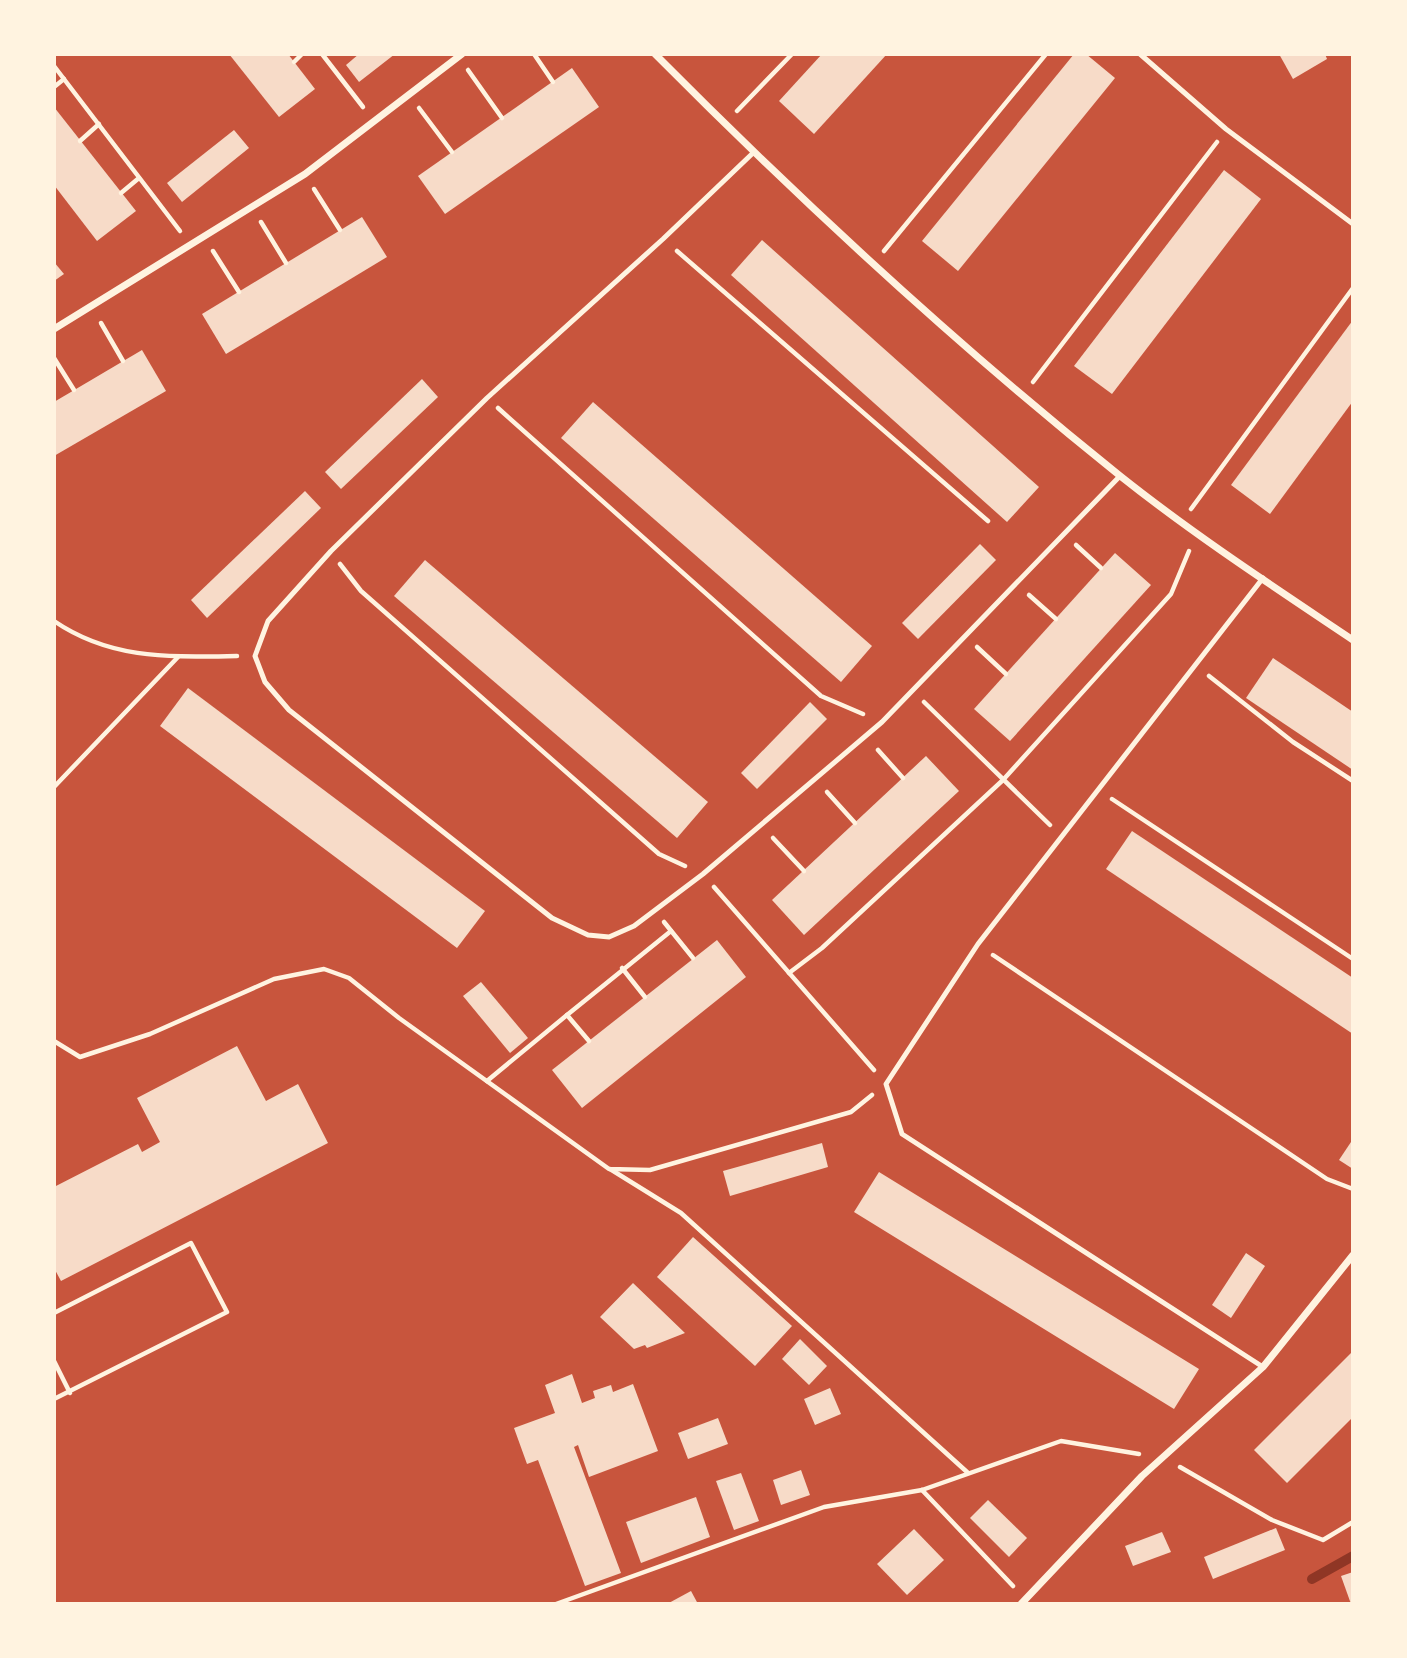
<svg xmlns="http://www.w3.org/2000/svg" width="1407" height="1658" font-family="Montserrat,sans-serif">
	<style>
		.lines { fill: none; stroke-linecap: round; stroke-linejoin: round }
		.stream { stroke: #8f3625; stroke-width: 10 }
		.building { fill: #f7dbc8 }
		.path { stroke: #fff3e0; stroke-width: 4.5 }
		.service { stroke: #fff3e0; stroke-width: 5 }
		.minor { stroke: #fff3e0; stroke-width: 7 }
	</style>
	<rect width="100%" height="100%" fill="#c8553d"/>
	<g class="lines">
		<path class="stream" d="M1312 1579 1353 1556"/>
	</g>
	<g class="building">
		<path d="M229 54H288L315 89 279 117Z"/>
		<path d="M359 54H395L359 82 346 65Z"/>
		<path d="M822 54H887L814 134 779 101Z"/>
		<path d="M1074 54H1086L1115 78 958 271 922 241Z"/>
		<path d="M1279 54H1325L1327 59 1293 79Z"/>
		<path d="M572 68 599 107 445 214 418 176Z"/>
		<path d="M54 107 136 211 97 241 54 185Z"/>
		<path d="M234 130 249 148 182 202 167 183Z"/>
		<path d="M1224 170 1261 199 1112 394 1074 366Z"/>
		<path d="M362 217 387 257 226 354 202 314Z"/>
		<path d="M762 240 1039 487 1007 522 731 275Z"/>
		<path d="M54 262 64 274 54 281Z"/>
		<path d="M1353 320V401L1270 514 1231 485Z"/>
		<path d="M142 350 166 391 54 456V402Z"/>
		<path d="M422 379 438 397 341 489 325 472Z"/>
		<path d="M593 402 872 646 841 682 561 438Z"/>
		<path d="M305 491 321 508 207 618 191 600Z"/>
		<path d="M980 544 996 560 918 639 902 623Z"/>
		<path d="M1115 553 1151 585 1010 741 974 709Z"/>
		<path d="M425 560 708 802 677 838 394 596Z"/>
		<path d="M1273 658 1353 712V770L1246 698Z"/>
		<path d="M188 688 485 911 457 948 160 726Z"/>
		<path d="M810 702 827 719 757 789 741 773Z"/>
		<path d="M926 756 959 791 804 935 772 900Z"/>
		<path d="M1132 831 1353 978V1034L1106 869Z"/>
		<path d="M717 940 746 977 582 1108 552 1070Z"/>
		<path d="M481 982 528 1038 510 1053 463 996Z"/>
		<path d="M237 1046 266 1101 298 1084 328 1143 61 1281 54 1268V1187L138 1144 142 1152 160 1142 137 1098Z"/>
		<path d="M1353 1139V1169L1339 1160Z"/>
		<path d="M822 1143 828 1167 730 1196 723 1171Z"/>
		<path d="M879 1172 1199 1369 1174 1409 854 1212Z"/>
		<path d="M693 1237 792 1326 755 1366 657 1277Z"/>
		<path d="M1246 1253 1265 1266 1231 1318 1212 1305Z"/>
		<path d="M633 1283 685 1333 647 1348 645 1345 634 1349 600 1317Z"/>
		<path d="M800 1339 827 1366 809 1385 782 1359Z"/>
		<path d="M1353 1351V1417L1287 1483 1254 1450Z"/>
		<path d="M572 1374 582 1403 595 1398 593 1391 611 1385 613 1392 633 1384 658 1451 589 1477 578 1445 574 1447 621 1573 585 1586 538 1460 527 1464 514 1428 555 1413 545 1385Z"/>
		<path d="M830 1388 841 1414 815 1425 804 1399Z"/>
		<path d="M718 1418 728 1444 688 1459 678 1433Z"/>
		<path d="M801 1470 810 1495 781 1505 773 1480Z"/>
		<path d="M741 1473 759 1521 734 1530 716 1481Z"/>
		<path d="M696 1497 710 1537 641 1563 626 1522Z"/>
		<path d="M988 1500 1027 1538 1009 1557 970 1518Z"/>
		<path d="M1276 1528 1285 1550 1213 1579 1204 1557Z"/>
		<path d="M914 1529 944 1560 907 1595 877 1564Z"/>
		<path d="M1162 1532 1171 1552 1133 1566 1125 1546Z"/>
		<path d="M1353 1572V1604H1351L1341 1576Z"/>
		<path d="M691 1591 698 1604H667Z"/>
	</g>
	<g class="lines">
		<g class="path">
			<path d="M322 54 363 107"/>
			<path d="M534 54 553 82"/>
			<path d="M294 62 302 54"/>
			<path d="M54 66 180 231"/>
			<path d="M468 70 502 118"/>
			<path d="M54 87 64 79"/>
			<path d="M419 108 452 152"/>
			<path d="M737 111 792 54"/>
			<path d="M80 141 99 124"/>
			<path d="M314 189 340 230"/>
			<path d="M121 193 139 178"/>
			<path d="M261 222 286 263"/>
			<path d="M213 251 239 292"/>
			<path d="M677 251 988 521"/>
			<path d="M884 251 1046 54"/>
			<path d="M101 323 123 361"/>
			<path d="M54 358 74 390"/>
			<path d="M1033 382 1217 142"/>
			<path d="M498 408 821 696 863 714"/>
			<path d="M1191 509 1353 288"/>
			<path d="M1076 545 1101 568"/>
			<path d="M340 564 361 591 659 854 685 866"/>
			<path d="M1029 595 1056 619"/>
			<path d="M54 621C111 660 170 657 237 656"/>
			<path d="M977 647 1006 674"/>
			<path d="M1209 676 1293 742 1353 781"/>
			<path d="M924 702 1050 825"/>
			<path d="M878 750 903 778"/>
			<path d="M54 787 178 657"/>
			<path d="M827 792 855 823"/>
			<path d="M1112 799 1353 959"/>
			<path d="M773 838 804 871"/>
			<path d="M714 887 874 1070"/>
			<path d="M664 922 693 958"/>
			<path d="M993 955 1327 1179 1353 1189"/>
			<path d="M622 968 645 997"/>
			<path d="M789 973 822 948 1003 780 1171 594 1189 551"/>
			<path d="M54 1041 80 1057 150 1034 274 979 324 969 349 978 399 1018 609 1169 650 1170 851 1112 872 1095"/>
			<path d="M589 1041 567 1015 671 931"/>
			<path d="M487 1081 567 1015"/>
			<path d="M610 1169 681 1213 967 1472"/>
			<path d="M54 1313 191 1243 227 1312 54 1399"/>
			<path d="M54 1361 70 1393"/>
			<path d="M1180 1467 1272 1520 1323 1540 1353 1522"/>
			<path d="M922 1490 1013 1586"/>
			<path d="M556 1604 824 1507 922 1490 1061 1441 1139 1454"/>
		</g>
		<g class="service">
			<path d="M1140 54 1226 129 1353 224"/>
			<path d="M754 152 663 239 487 398 331 551 268 621 255 656 265 682 289 710 552 918 588 935 609 937 634 926 703 874 882 722 1120 476"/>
			<path d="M1263 1367 902 1134 886 1084 978 944 1263 578"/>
		</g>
		<g class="minor">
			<path d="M655 54C800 200 958 346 1119 475 1193 534 1274 587 1353 640"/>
			<path d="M54 329 305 174 462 54"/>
			<path d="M1021 1604 1142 1476 1263 1367 1353 1255"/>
		</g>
	</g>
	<rect width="1407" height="1658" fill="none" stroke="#fff3e0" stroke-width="112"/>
</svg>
